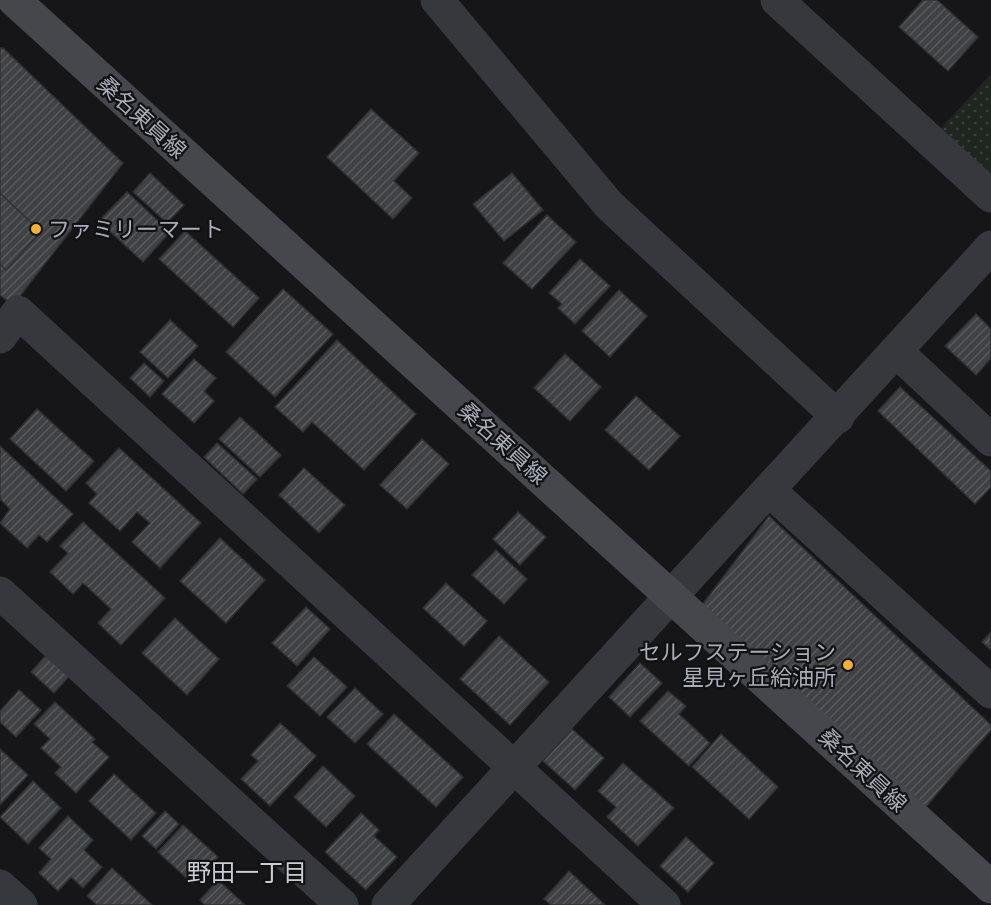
<svg xmlns="http://www.w3.org/2000/svg" width="991" height="905" font-family="'Titillium Web','Noto Sans JP',sans-serif">
	<style>
		.park { fill: url(#park-dots) }
		.building { fill: url(#building-hatch); stroke: #303034; stroke-width: 1.5 }
		.lines { fill: none; stroke-linecap: round; stroke-linejoin: round }
		.minor { stroke: #37383d; stroke-width: 33 }
		.secondary { stroke: #45474d; stroke-width: 33 }
		.poi-dot { fill: #f2b134; stroke: #111113; stroke-width: 2 }
		.labels { text-anchor: middle; dominant-baseline: central; stroke-width: 4.5; stroke-linejoin: round; paint-order: stroke }
		.street-label { font-size: 22px; fill: #a8adb8; stroke: #111113 }
		.poi-label { font-size: 22px; fill: #a8adb8; stroke: #111113; text-anchor: start }
		.neighbourhood-label { font-size: 24px; fill: #c9ccd4; stroke: #111113 }
	</style>
	<defs>
		<pattern id="park-dots" width="8" height="8" patternUnits="userSpaceOnUse" patternTransform="scale(1.5)"><rect width="8" height="8" fill="#1e261f"/><path d="M2 2h.1M6 6h.1" fill="none" stroke="#3c433d" stroke-width="1.8" stroke-linecap="round"/></pattern>
		<pattern id="building-hatch" width="6" height="6" patternUnits="userSpaceOnUse" patternTransform="scale(1.5)"><rect width="6" height="6" fill="#404145"/><path d="M-1 1l2-2M0 6l6-6M5 7l2-2" fill="none" stroke="#595a5e"/></pattern>
	</defs>
	<rect width="100%" height="100%" fill="#161618"/>
	<path class="park" d="M991 74V174L941 128Z"/>
	<g class="building">
		<path d="M923 0H937L978 37 948 71 899 27Z"/>
		<path d="M0 48H3L123 163 13 305 0 295Z"/>
		<path d="M371 109 419 153 394 181 412 198 393 219 327 157Z"/>
		<path d="M150 173 184 205 167 223 133 192Z"/>
		<path d="M512 173 543 210 504 241 473 204Z"/>
		<path d="M127 192 170 232 143 262 99 221Z"/>
		<path d="M0 193 41 232 6 270 0 264Z"/>
		<path d="M547 215 576 242 532 289 503 263Z"/>
		<path d="M185 231 259 298 233 327 159 259Z"/>
		<path d="M580 259 610 286 575 324 558 308 562 304 549 293Z"/>
		<path d="M283 289 333 334 275 397 226 352Z"/>
		<path d="M619 290 647 316 610 357 582 331Z"/>
		<path d="M976 314 991 329V358L976 375 945 346Z"/>
		<path d="M170 320 198 346 168 378 140 352Z"/>
		<path d="M337 340 416 414 364 470 312 422 303 432 275 407Z"/>
		<path d="M565 354 601 387 570 421 534 388Z"/>
		<path d="M194 359 216 378 204 391 214 401 194 423 162 394Z"/>
		<path d="M144 363 164 381 150 397 130 378Z"/>
		<path d="M900 387 991 471V487L975 504 878 411Z"/>
		<path d="M636 396 680 436 649 470 605 430Z"/>
		<path d="M37 409 94 461 66 491 10 439Z"/>
		<path d="M240 417 281 455 260 477 219 439Z"/>
		<path d="M422 439 449 464 407 509 380 485Z"/>
		<path d="M217 443 257 479 243 494 204 457Z"/>
		<path d="M0 446 73 514 47 542 39 535 27 548 0 523 10 509 0 499Z"/>
		<path d="M119 448 201 523 160 568 132 542 150 523 137 512 120 531 89 503 97 494 86 483Z"/>
		<path d="M304 468 345 505 319 533 279 495Z"/>
		<path d="M518 512 546 537 520 565 493 539Z"/>
		<path d="M769 516 991 725V730L925 808 702 605Z"/>
		<path d="M83 522 165 598 121 645 98 623 111 609 83 583 73 594 50 572 68 553 60 546Z"/>
		<path d="M220 538 265 580 226 623 180 581Z"/>
		<path d="M496 550 527 579 504 604 472 575Z"/>
		<path d="M446 583 487 621 464 646 423 608Z"/>
		<path d="M306 607 330 629 297 666 272 643Z"/>
		<path d="M175 618 219 659 187 695 142 653Z"/>
		<path d="M991 632V650L982 642Z"/>
		<path d="M499 636 549 682 510 725 460 679Z"/>
		<path d="M51 650 74 671 54 693 31 672Z"/>
		<path d="M314 657 347 687 320 716 287 686Z"/>
		<path d="M640 663 662 683 630 717 609 697Z"/>
		<path d="M355 688 383 714 355 743 327 717Z"/>
		<path d="M19 690 41 710 16 737 0 722V711Z"/>
		<path d="M668 691 686 706 679 714 710 743 689 766 640 721Z"/>
		<path d="M55 702 95 739 92 742 109 757 76 793 55 773 61 767 41 748 50 739 34 724Z"/>
		<path d="M394 714 463 777 436 807 367 744Z"/>
		<path d="M280 723 316 756 270 806 241 779 258 761 251 755Z"/>
		<path d="M572 729 604 758 575 790 543 761Z"/>
		<path d="M721 734 778 787 749 819 692 767Z"/>
		<path d="M0 749 28 775 0 805Z"/>
		<path d="M623 763 674 808 638 846 607 817 616 807 598 791Z"/>
		<path d="M323 766 355 796 326 827 294 797Z"/>
		<path d="M114 774 156 813 131 840 89 801Z"/>
		<path d="M33 781 61 808 28 844 0 817Z"/>
		<path d="M165 811 179 824 156 849 142 836Z"/>
		<path d="M361 813 379 830 374 836 397 857 366 890 325 852Z"/>
		<path d="M68 816 93 840 84 850 102 867 83 888 71 877 58 891 39 873 51 859 39 848Z"/>
		<path d="M183 825 218 857 193 884 158 852Z"/>
		<path d="M686 837 714 863 688 892 660 866Z"/>
		<path d="M112 868 152 905H97L87 896Z"/>
		<path d="M569 871 605 905H551L544 899Z"/>
		<path d="M218 880 245 905H205L200 900Z"/>
	</g>
	<g class="lines">
		<g class="minor">
			<path d="M437 0 609 205 838 417"/>
			<path d="M777 0 991 196"/>
			<path d="M0 337 18 312 664 905"/>
			<path d="M897 352 991 440"/>
			<path d="M770 491 991 692"/>
			<path d="M0 593 342 905"/>
			<path d="M0 886 21 905"/>
			<path d="M388 905 991 247"/>
		</g>
		<path class="secondary" d="M14 0C339 297 667 590 991 887"/>
	</g>
	<g class="poi-dot">
		<circle cx="36" cy="229" r="6"/>
		<circle cx="848" cy="665" r="6"/>
	</g>
	<g class="labels">
		<g class="street-label">
			<text transform="translate(142 117) rotate(42)">桑名東員線</text>
			<text transform="translate(503 443) rotate(42)">桑名東員線</text>
			<text transform="translate(863 770) rotate(43)">桑名東員線</text>
		</g>
		<g class="poi-label">
			<text x="48" y="229">ファミリーマート</text>
			<text x="836" y="652" text-anchor="end">セルフステーション<tspan x="836" dy="25">星見ヶ丘給油所</tspan></text>
		</g>
		<g class="neighbourhood-label">
			<text x="247" y="872">野田一丁目</text>
		</g>
	</g>
</svg>
